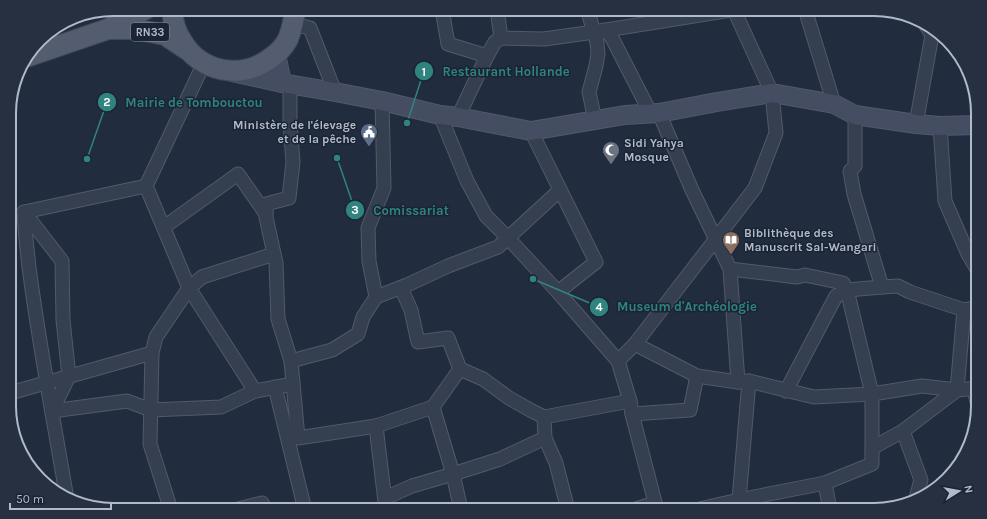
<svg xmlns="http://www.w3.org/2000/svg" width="987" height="519" font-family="Karla,sans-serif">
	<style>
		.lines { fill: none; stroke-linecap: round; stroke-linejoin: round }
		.street-casing { stroke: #515a6a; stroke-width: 15 }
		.secondary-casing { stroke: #515a6a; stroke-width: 20 }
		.primary-casing { stroke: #3f4858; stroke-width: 22 }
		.street { stroke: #363f4f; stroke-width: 13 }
		.secondary { stroke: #444d62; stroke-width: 18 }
		.primary { stroke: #545d6f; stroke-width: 20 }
		.labels { text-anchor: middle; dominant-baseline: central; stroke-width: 3; stroke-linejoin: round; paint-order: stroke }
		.shield { fill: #1b2434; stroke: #858d9d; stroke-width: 1 }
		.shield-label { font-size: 11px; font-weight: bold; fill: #b2baca }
		.poi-label { font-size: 12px; font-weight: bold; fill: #b2baca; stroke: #1b2434; text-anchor: start }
		.rim { fill: none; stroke: #b2baca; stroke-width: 2 }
		.leader { fill: none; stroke: #308480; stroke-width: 1.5 }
		.callout-dot { fill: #308480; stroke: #1b2434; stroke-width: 1.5 }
		.mark-label { font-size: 12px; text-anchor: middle; font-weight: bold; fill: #fff }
		.callout-label { font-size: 13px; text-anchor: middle; font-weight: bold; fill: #308480; stroke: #1b2434; stroke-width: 3; stroke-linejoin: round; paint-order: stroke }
	</style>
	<rect width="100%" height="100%" fill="#222c3f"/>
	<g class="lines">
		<g class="street-casing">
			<g id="street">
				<path d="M442 9 448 44 487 56"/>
				<path d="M587 9 594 32 737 9"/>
				<path d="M805 9 834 104"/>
				<path d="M293 24 310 28 335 92"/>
				<path d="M604 30 611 36 651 114"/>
				<path d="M501 38 544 39 594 32 597 42 598 54 596 66 589 92 595 120"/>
				<path d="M290 84V123L293 162 289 198 266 204V217L276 263 278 319 291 361"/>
				<path d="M382 101 384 188 368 228 369 261 376 297 363 317 358 334 332 350 291 361 298 438 376 426 386 510"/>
				<path d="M659 113 692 190 730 269 738 382"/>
				<path d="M440 115 467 181 486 216 508 238 558 292 618 361 630 401 632 414 657 510"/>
				<path d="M855 115V166L850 171 854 194 882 287"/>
				<path d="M458 117 487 56 495 42 501 38 497 9"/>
				<path d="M916 124 932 35 925 24"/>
				<path d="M940 126 945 201 968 254 978 271"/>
				<path d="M531 131 596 262 558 292"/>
				<path d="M24 212 62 261 63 320 69 376 52 411"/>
				<path d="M164 227 238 174 266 214"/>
				<path d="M274 254 202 277 189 288 255 391 293 384"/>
				<path d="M401 288 411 310 418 342 448 338 460 369"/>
				<path d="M376 297 407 285 448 266 498 247 560 190"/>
				<path d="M635 344 697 376 738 382 749 381 814 397 872 394 922 386 957 390 964 310"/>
				<path d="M618 361 635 344 755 188 776 133 772 93 734 10"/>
				<path d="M275 387 305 510"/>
				<path d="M974 389 978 406"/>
				<path d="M786 391 836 296 847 290 882 287 898 286 910 292 964 310 978 307"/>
				<path d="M10 393 152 353"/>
				<path d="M52 411 127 401 151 410 221 407 255 391"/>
				<path d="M632 414 690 410 697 376"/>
				<path d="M544 417 545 438 556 463 568 510"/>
				<path d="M376 426 433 407"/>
				<path d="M903 431 921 480 916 498"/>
				<path d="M872 448 903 431 957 390 978 388"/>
				<path d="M825 483 830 510"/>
				<path d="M385 498 412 486 453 474 500 459 545 438"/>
				<path d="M67 499C54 422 39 345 29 267 27 249 25 230 24 212L146 186"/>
				<path d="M739 500 749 381"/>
				<path d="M171 510 150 444 152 353 156 337 189 288 146 186 204 63"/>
				<path d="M234 510 262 503 265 510"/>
				<path d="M461 510 453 474 433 407 460 369 483 379 509 398 532 411 544 417 630 401"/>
				<path d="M633 510 655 503"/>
				<path d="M695 510 739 500 825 483 872 464V394L847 290 843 283 805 275 797 277 730 269"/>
			</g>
		</g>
		<g class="secondary-casing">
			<g id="secondary">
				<path d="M276 54 282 83"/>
				<path d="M232 72 282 83 335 92 382 101 440 115 458 117 531 131 625 115 659 113 717 102 772 93 834 104 855 115 916 124 940 126 977 125"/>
			</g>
		</g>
		<g class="primary-casing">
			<g id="primary">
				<path d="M173 9C172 20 176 32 182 41 200 72 241 80 269 59 277 54 284 47 288 39 292 29 294 20 295 9"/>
				<path d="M110 29H135L165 35 186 49"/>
				<path d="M29 56 108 29 146 9"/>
			</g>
		</g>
		<use href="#street" class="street"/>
		<use href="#secondary" class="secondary"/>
		<use href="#primary" class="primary"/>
	</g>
	<defs>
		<g id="civic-pin" transform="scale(0.9)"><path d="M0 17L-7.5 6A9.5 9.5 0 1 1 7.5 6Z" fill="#5c6f8a" stroke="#1b2434"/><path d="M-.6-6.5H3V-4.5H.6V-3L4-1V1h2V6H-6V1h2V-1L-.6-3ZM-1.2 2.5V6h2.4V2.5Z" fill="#fff"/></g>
		<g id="mosque-pin" transform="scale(0.9)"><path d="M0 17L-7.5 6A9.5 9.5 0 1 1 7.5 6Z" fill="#6b7280" stroke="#1b2434"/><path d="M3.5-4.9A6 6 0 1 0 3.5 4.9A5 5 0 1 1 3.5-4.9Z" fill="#fff"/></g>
		<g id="library-pin" transform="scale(0.9)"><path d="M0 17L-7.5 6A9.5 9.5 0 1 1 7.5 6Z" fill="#8d6e63" stroke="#1b2434"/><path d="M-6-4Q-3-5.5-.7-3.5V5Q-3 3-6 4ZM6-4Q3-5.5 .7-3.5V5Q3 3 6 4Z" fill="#fff"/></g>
	</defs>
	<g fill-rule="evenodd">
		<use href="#civic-pin" x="369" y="132"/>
		<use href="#mosque-pin" x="611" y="150"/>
		<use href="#library-pin" x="731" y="240"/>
	</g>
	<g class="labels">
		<rect class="shield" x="131" y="23" width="38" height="18" rx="3"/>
		<g class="shield-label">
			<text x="150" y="32">RN33</text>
		</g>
		<g class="poi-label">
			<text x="356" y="125" text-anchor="end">Ministère de l'élevage<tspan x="356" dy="14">et de la pêche</tspan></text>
			<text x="624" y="143">Sidi Yahya<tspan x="624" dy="14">Mosque</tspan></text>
			<text x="744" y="233">Biblithèque des<tspan x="744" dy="14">Manuscrit Sal-Wangari</tspan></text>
		</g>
	</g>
	<path d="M0 0H987V519H0ZM113 16H874A97 97 0 0 1 971 113V406A97 97 0 0 1 874 503H113A97 97 0 0 1 16 406V113A97 97 0 0 1 113 16Z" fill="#273040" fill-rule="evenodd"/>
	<path class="rim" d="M113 16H874A97 97 0 0 1 971 113V406A97 97 0 0 1 874 503H113A97 97 0 0 1 16 406V113A97 97 0 0 1 113 16Z"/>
	<path class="leader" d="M407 123L424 71M87 159L107 102M337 158L355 210M533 279L599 307"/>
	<g class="callout-dot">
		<circle cx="407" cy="123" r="4"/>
		<circle cx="87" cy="159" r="4"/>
		<circle cx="337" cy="158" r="4"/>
		<circle cx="533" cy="279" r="4"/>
		<circle cx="424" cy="71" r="10"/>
		<circle cx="107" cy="102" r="10"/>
		<circle cx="355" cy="210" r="10"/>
		<circle cx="599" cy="307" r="10"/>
	</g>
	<g class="mark-label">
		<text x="424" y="76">1</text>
		<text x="107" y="106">2</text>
		<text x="355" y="214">3</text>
		<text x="599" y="311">4</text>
	</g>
	<g class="callout-label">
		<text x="506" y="76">Restaurant Hollande</text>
		<text x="194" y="107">Mairie de Tombouctou</text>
		<text x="411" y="215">Comissariat</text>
		<text x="687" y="311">Museum d'Archéologie</text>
	</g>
	<g transform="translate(959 491) rotate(79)" stroke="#1b2434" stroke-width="3" paint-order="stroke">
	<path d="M0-3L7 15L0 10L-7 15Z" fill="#b2baca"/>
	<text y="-6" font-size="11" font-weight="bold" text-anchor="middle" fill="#b2baca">N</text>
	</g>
	<path d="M10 503v6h101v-6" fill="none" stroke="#b2baca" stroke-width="2"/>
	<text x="16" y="503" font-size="12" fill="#b2baca" stroke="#1b2434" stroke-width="3" paint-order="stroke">50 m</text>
</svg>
